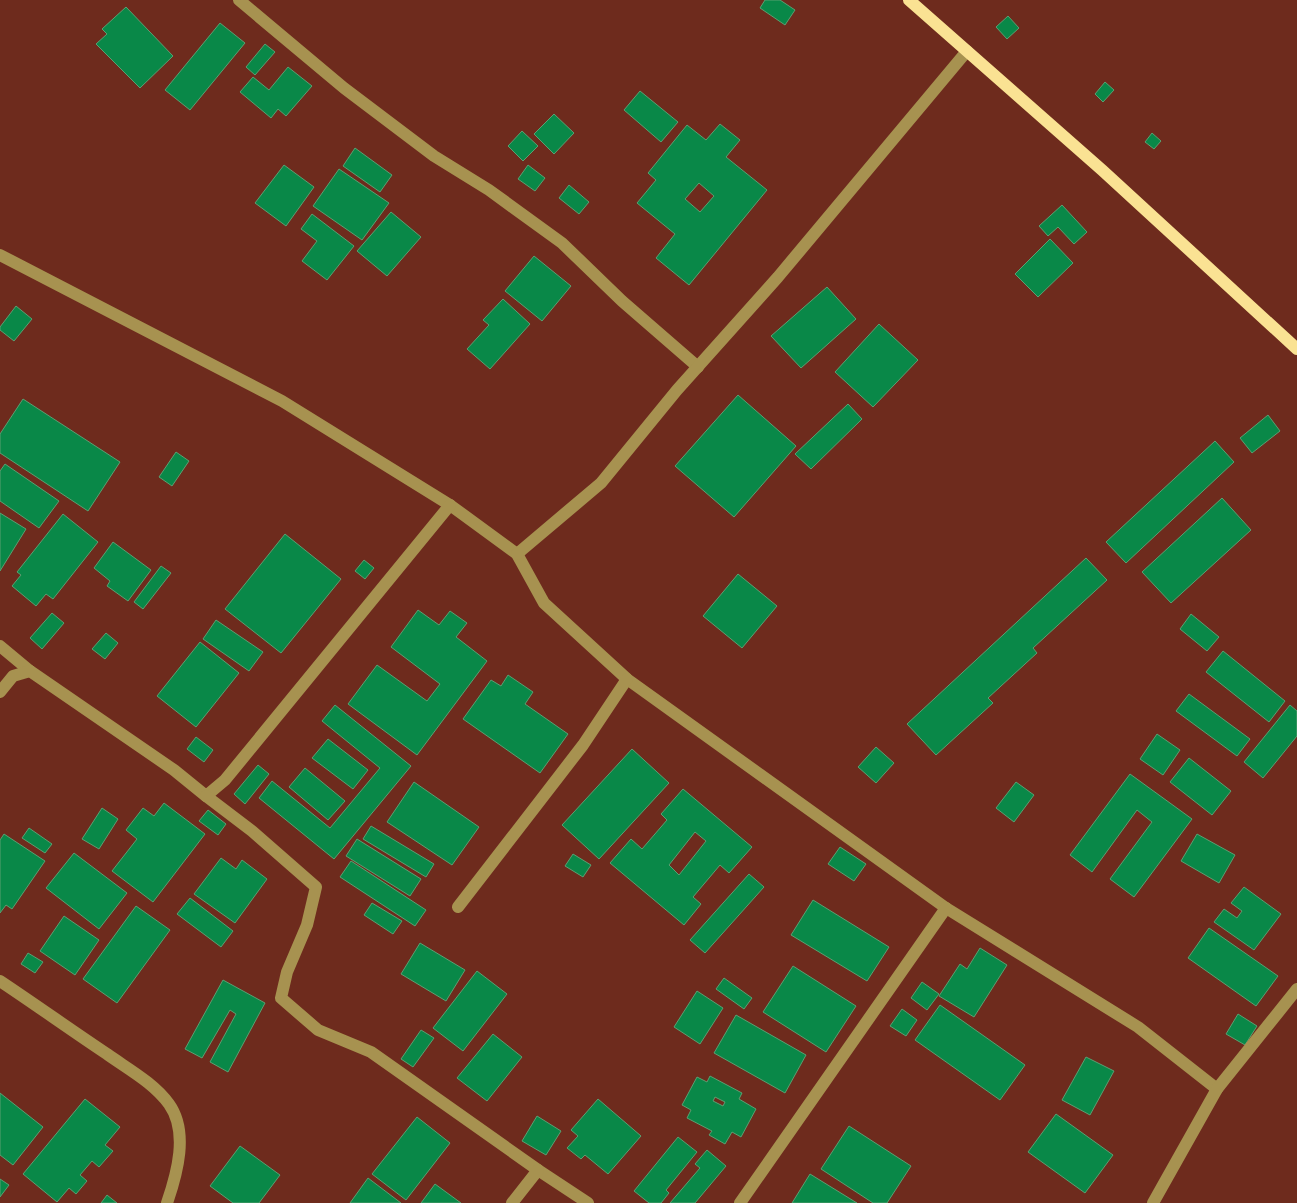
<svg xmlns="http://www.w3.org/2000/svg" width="1297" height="1203" font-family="Rubik,sans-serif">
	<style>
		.building { fill: #098848; stroke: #5b9f71; fill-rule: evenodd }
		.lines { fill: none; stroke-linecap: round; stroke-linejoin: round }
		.minor { stroke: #a79250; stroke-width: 12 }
		.major { stroke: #fae293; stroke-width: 12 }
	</style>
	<rect width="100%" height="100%" fill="#6e2b1d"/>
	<g class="building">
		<path d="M765 0H780L795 10 785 25 760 8Z"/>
		<path d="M126 7 173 56 140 88 96 44 107 34 102 29Z"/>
		<path d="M1008 16 1019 28 1007 39 996 27Z"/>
		<path d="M220 23 245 43 190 110 165 90Z"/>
		<path d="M265 44 275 52 255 75 246 67Z"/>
		<path d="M288 67 312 86 286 116 278 109 271 118 240 92 253 77 269 90Z"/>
		<path d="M1105 82 1114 90 1103 102 1095 94Z"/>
		<path d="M640 91 678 122 661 142 624 110Z"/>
		<path d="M554 114 574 133 554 154 534 134Z"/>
		<path d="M720 124 740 140 726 157 767 190 689 285 656 258 675 234 637 203 656 180 648 173 687 125 706 140ZM699 183 714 196 700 212 685 199Z"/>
		<path d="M522 131 538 146 523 161 508 146Z"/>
		<path d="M1152 133 1161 141 1154 149 1145 142Z"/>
		<path d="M355 148 392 175 380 192 343 166Z"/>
		<path d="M284 165 314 187 286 226 255 203Z"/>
		<path d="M528 165 545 178 535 191 518 179Z"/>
		<path d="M339 169 389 203 362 240 313 206Z"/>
		<path d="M569 185 589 202 579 214 559 198Z"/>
		<path d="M1062 205 1087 232 1074 244 1058 227 1048 236 1039 226Z"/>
		<path d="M391 212 421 237 387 276 357 251Z"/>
		<path d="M312 214 354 246 327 280 302 261 317 241 301 229Z"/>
		<path d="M1050 239 1073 263 1038 297 1015 274Z"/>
		<path d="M534 256 571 286 542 321 505 291Z"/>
		<path d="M827 287 856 319 801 368 771 336Z"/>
		<path d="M503 299 530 324 490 369 467 349 489 325 483 320Z"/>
		<path d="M16 306 32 319 14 341 0 330V327Z"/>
		<path d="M879 324 918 360 873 407 835 372Z"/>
		<path d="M738 395 796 446 734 517 675 466Z"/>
		<path d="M23 399 120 462 88 511 0 453V434Z"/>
		<path d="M848 404 862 419 811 469 795 454Z"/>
		<path d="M1268 415 1280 431 1252 453 1240 438Z"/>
		<path d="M1215 441 1234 462 1126 563 1106 542Z"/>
		<path d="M176 452 189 461 172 486 159 477Z"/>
		<path d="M5 464 59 501 39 528 0 501V471Z"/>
		<path d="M1222 498 1251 530 1171 603 1142 572Z"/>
		<path d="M0 513 26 529 0 571Z"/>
		<path d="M63 514 98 542 53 599 46 594 36 606 12 586 21 575 17 572Z"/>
		<path d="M285 534 341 579 281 653 225 609Z"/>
		<path d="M113 542 151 570 128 601 107 586 110 581 94 568Z"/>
		<path d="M1086 558 1107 580 1033 648 1037 653 988 698 993 703 936 755 907 724Z"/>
		<path d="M364 560 374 568 365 579 355 571Z"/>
		<path d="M161 566 171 573 143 609 134 602Z"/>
		<path d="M738 574 777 606 742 648 703 616Z"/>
		<path d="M418 610 439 625 450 611 467 623 456 637 487 661 417 755 348 704 377 665 427 701 440 684 391 647Z"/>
		<path d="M52 613 64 623 42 649 30 638Z"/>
		<path d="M1191 614 1219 637 1207 651 1180 629Z"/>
		<path d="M216 620 263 652 249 671 203 639Z"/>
		<path d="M106 633 118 643 105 659 92 649Z"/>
		<path d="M200 642 239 673 196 727 157 696Z"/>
		<path d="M1223 651 1285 701 1269 722 1206 672Z"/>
		<path d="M508 675 533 692 525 704 568 734 540 773 463 719 491 680 501 686Z"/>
		<path d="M1189 694 1250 739 1237 756 1176 711Z"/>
		<path d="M335 705 411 766 334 859 259 798 272 781 330 828 380 768 322 721Z"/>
		<path d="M1290 705 1297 711V736L1263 778 1244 762Z"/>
		<path d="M1157 734 1180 750 1163 775 1140 759Z"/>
		<path d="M196 737 213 750 204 762 187 749Z"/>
		<path d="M328 739 368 770 353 789 312 758Z"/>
		<path d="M876 747 894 763 876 783 858 767Z"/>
		<path d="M632 749 669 783 599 859 562 825Z"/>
		<path d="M1189 758 1231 791 1212 815 1170 782Z"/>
		<path d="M258 765 269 774 245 804 234 794Z"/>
		<path d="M305 768 345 801 328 820 289 787Z"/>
		<path d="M1130 774 1192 819 1134 897 1110 879 1152 822 1137 810 1092 872 1070 855Z"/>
		<path d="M414 782 479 827 452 865 387 822Z"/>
		<path d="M1016 782 1034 795 1014 822 996 808Z"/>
		<path d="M683 789 752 847 729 873 720 865 693 897 701 904 684 925 610 863 631 839 642 849 667 820 661 814ZM695 832 706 841 679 875 669 865Z"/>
		<path d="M164 803 205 834 153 902 112 871 137 839 126 830 143 808 154 816Z"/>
		<path d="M102 808 118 819 99 849 82 839Z"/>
		<path d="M208 810 226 824 218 835 199 821Z"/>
		<path d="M371 826 434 864 426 877 363 839Z"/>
		<path d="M29 828 52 844 45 853 22 838Z"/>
		<path d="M4 834 45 861 12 909 6 905 0 913V840Z"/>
		<path d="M1197 834 1235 855 1219 883 1181 861Z"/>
		<path d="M357 839 421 879 410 896 346 856Z"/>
		<path d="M840 847 866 864 854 881 828 864Z"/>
		<path d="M74 853 127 893 99 929 46 888Z"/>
		<path d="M573 854 591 865 583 877 565 866Z"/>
		<path d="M221 858 236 869 242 860 267 879 235 923 194 894Z"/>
		<path d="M351 861 426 910 415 926 340 877Z"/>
		<path d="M749 874 764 887 705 953 690 940Z"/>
		<path d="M1244 887 1281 914 1254 950 1214 922 1224 909 1237 918 1242 911 1231 903Z"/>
		<path d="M190 898 233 931 221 947 177 914Z"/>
		<path d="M813 900 889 947 867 981 791 935Z"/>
		<path d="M372 903 402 921 393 934 364 915Z"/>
		<path d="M136 906 170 930 117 1003 83 979Z"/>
		<path d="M64 916 99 940 75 975 40 951Z"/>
		<path d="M1209 928 1278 976 1256 1006 1188 958Z"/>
		<path d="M420 943 465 970 446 1001 401 974Z"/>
		<path d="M980 948 1007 965 974 1017 939 996 960 964 967 969Z"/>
		<path d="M28 953 43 962 35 973 21 964Z"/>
		<path d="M793 966 856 1006 826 1052 763 1012Z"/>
		<path d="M477 971 507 994 463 1051 433 1028Z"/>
		<path d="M724 978 752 998 744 1009 716 989Z"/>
		<path d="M223 980 265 1003 228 1072 210 1062 236 1014 230 1010 202 1058 185 1049Z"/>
		<path d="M922 982 939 994 927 1010 911 998Z"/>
		<path d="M697 991 723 1008 700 1044 674 1027Z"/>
		<path d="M940 1005 1025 1065 1000 1100 915 1040Z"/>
		<path d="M902 1009 917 1020 906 1036 890 1026Z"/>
		<path d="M1238 1014 1257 1026 1245 1045 1226 1034Z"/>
		<path d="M736 1015 806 1055 785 1093 714 1053Z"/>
		<path d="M421 1030 434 1038 413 1067 401 1059Z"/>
		<path d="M493 1034 522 1057 487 1101 457 1078Z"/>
		<path d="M1086 1057 1114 1071 1090 1115 1062 1100Z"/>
		<path d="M710 1076 742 1093 739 1099 756 1109 741 1137 732 1132 725 1144 709 1135 712 1131 687 1118 691 1110 682 1105 697 1077 707 1082ZM715 1097 725 1102 723 1106 713 1101Z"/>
		<path d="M0 1093 43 1127 13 1165 0 1155Z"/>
		<path d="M85 1099 120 1127 105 1145 113 1151 99 1167 92 1161 80 1175 87 1181 76 1194 69 1188 57 1202 23 1174Z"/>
		<path d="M598 1099 641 1136 608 1174 585 1155 581 1159 567 1148 578 1136 571 1130Z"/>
		<path d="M1056 1114 1113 1155 1085 1193 1028 1152Z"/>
		<path d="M537 1116 561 1131 546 1155 522 1141Z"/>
		<path d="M417 1117 450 1143 406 1200 372 1174Z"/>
		<path d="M849 1126 911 1166 887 1203H873L821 1169Z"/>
		<path d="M678 1137 697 1152 666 1190 669 1193 661 1203H649L634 1191Z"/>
		<path d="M240 1146 280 1175 259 1203H233L210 1186Z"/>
		<path d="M707 1150 726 1166 695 1203H670L700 1168 695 1164Z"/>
		<path d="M810 1174 857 1203H792Z"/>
		<path d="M368 1178 401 1203H350Z"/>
		<path d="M0 1179 9 1185 0 1197Z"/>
		<path d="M435 1184 461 1203H421Z"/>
		<path d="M107 1195 117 1203H101Z"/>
	</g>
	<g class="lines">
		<g class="minor">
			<path d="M239 0 344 88 434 156 489 190 562 243 622 301 698 367"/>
			<path d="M0 255 282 401 450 505 517 554 544 603 627 679 946 908 1138 1027 1217 1089"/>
			<path d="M517 554 601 483 677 390 778 277 967 51"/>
			<path d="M0 646 30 671"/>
			<path d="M0 692 13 676 30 671 174 770 206 796 225 780 450 505"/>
			<path d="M206 796 252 831 316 887 307 925 287 972 281 998 318 1030 371 1052 538 1170 588 1203"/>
			<path d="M458 907 583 745 627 679"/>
			<path d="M0 981C36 1005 71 1030 107 1054 128 1069 154 1083 169 1104 189 1132 177 1174 167 1203"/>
			<path d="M512 1203 538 1170"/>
			<path d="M740 1203 946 908"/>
			<path d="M1153 1203 1217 1089 1297 989"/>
		</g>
		<path class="major" d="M909 0 1102 170 1297 349"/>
	</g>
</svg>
